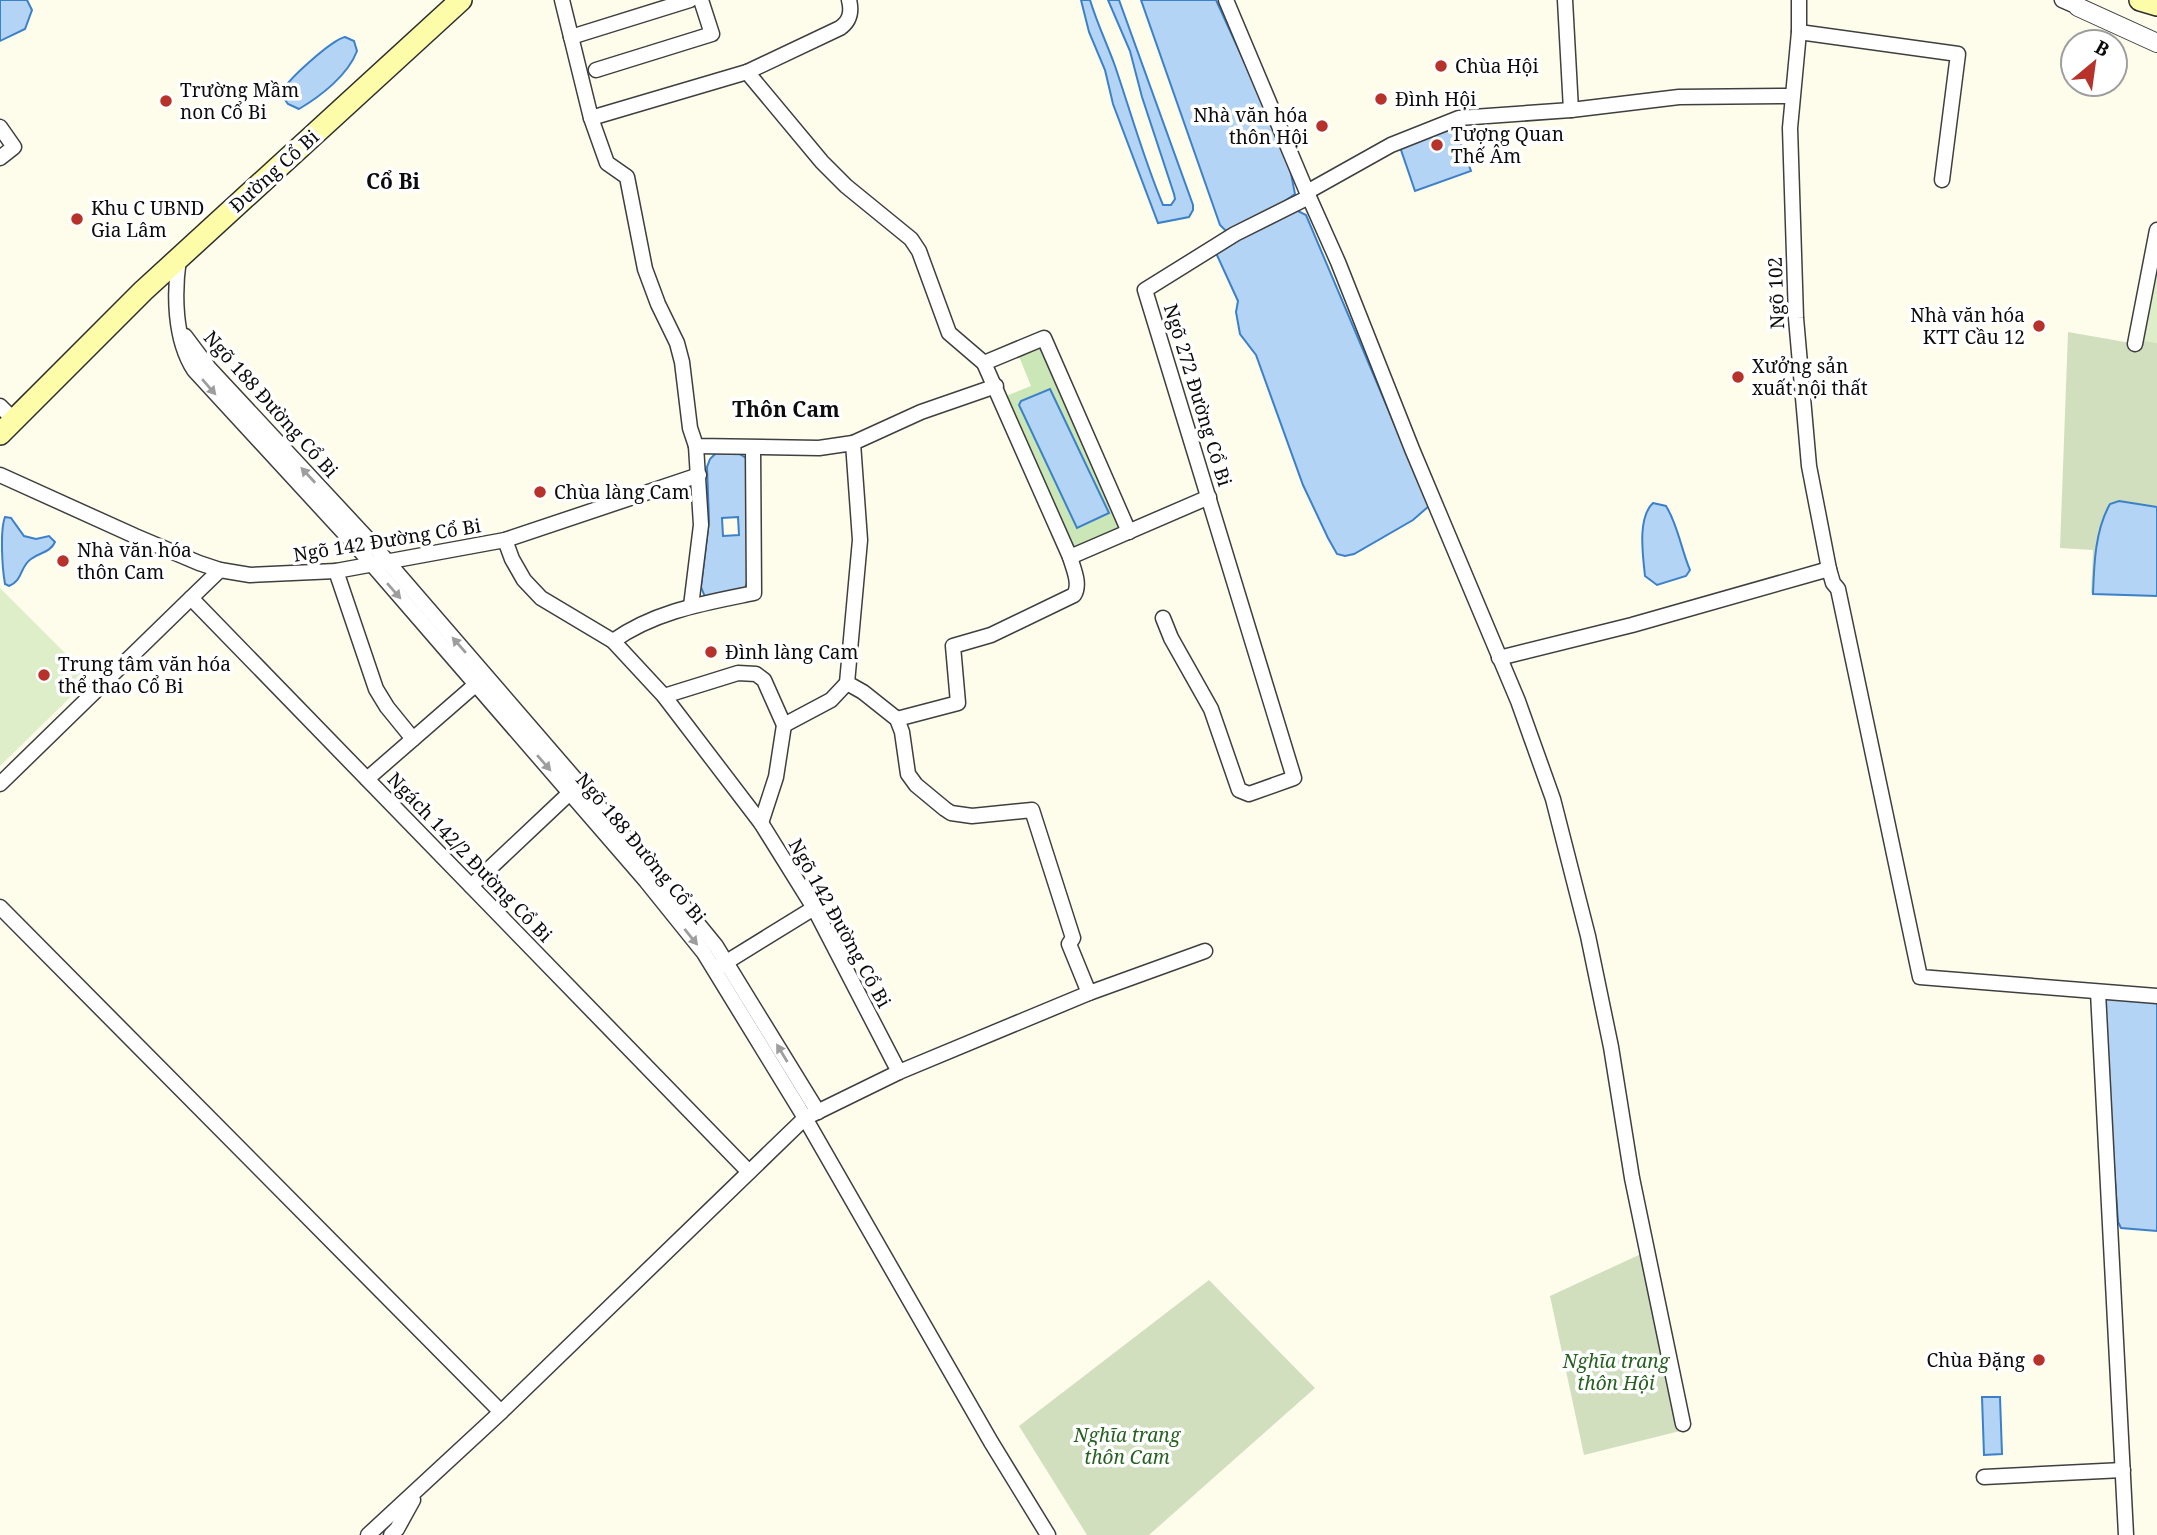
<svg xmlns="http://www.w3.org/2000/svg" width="2157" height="1535" font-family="'Noto Serif',serif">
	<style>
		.green { fill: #cbe7b7 }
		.cemetery { fill: #d1dfbf }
		.pitch { fill: #ddeec9 }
		.water { fill: #b3d4f4; stroke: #3c81c8; stroke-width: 2; fill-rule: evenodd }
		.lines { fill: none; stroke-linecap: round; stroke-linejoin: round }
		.minor-casing { stroke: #3f3f3f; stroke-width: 17 }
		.tertiary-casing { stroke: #3f3f3f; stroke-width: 20 }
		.secondary-casing { stroke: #2e2e2e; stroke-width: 24 }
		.minor { stroke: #fff; stroke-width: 14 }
		.tertiary { stroke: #fff; stroke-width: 18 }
		.secondary { stroke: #fcfca9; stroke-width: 21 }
		.oneway { fill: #9e9e9e }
		.poi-dot { fill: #b6322a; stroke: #fff; stroke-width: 2.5 }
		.labels { text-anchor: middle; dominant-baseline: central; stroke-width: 7; stroke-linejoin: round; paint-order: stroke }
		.poi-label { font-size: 19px; fill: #0c0c0c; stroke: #fff; text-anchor: start }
		.street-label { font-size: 19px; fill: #0c0c0c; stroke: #fff }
		.park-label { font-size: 19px; font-style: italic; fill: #26611f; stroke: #fff }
		.neighbourhood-label { font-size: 21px; font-weight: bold; fill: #0c0c0c; stroke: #fff }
	</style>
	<rect width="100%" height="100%" fill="#fefdec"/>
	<path class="green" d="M1044 338 1129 532 1070 557 1001 398 1031 386 1016 349Z"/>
	<g class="cemetery">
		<path d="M2068 332 2131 343 2133 338 2157 343V595L2091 593 2093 550 2060 548Z"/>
		<path d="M1641 1254 1680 1431 1584 1455 1550 1296Z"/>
		<path d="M1209 1280 1315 1388 1149 1535H1087L1019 1426Z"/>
	</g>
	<g class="pitch">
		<path d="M2157 249V343L2139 340Z"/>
		<path d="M0 588 90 678 0 766Z"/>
	</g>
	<g class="water">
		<path d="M0 0H27L32 10 25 29 0 41Z"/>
		<path d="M1081 0H1090C1097 23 1107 44 1115 66 1131 113 1144 160 1163 205H1171L1175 199 1174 194 1142 97 1130 51 1108 0H1119L1193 205V210L1189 217 1158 223 1113 104 1105 70 1089 32Z"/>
		<path d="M1141 0H1216L1288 158 1295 194 1276 207 1226 231 1220 225Z"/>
		<path d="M345 37 354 41 357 51C348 75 321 96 299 109L288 104 281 94C285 81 332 40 345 37Z"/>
		<path d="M1455 128 1471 171 1415 191 1400 147Z"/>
		<path d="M1291 211H1298L1306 215 1429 506 1413 520 1354 554 1345 556 1337 554 1328 538 1303 485 1256 355 1240 334 1236 312 1238 301 1216 253 1227 244Z"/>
		<path d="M1050 389 1109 513 1077 528 1019 405 1021 401Z"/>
		<path d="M716 453H738L746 458 748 580 744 591 705 597 701 587 709 521 707 467 710 459ZM738 517 739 535 723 536 722 518Z"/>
		<path d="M2119 501 2157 507V596L2093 594C2094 565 2095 530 2110 504Z"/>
		<path d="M1653 503 1666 506C1678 525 1681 549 1690 570L1686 576 1657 585 1645 576C1643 556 1637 518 1653 503Z"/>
		<path d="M5 517 11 518 24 536 36 539 49 536 55 542C50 553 40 552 31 559 20 566 23 581 9 586L5 584C2 567 0 530 5 517Z"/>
		<path d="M2102 996 2157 1001V1231L2121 1228 2118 1222Z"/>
		<path d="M1982 1397H2000L2002 1454 1984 1455Z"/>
	</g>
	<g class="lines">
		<g class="minor-casing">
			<g id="minor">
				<path d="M562 0 591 118 607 163 627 177 645 269 658 304 677 343 682 362 690 428 696 446 819 448 853 443 860 540 847 683 863 692 897 719 902 732 908 774 916 785 945 809 951 813 972 816 1032 810 1073 938 1069 944 1089 993"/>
				<path d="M849 0C852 12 850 21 840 28L747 72 822 162 846 186 911 239 919 251 949 333 984 363 1070 557 1209 497"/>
				<path d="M1565 0 1571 110"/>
				<path d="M1799 0V32L1790 128 1796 318 1809 466 1829 569 1833 583 1838 589 1920 977 2157 996"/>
				<path d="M2062 0 2078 7"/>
				<path d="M1799 32 1958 54 1942 180"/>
				<path d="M571 37 690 0"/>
				<path d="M596 70 712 34 701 0"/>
				<path d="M591 118 747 72"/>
				<path d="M0 127 14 147 0 158"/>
				<path d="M1307 192 1391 145 1459 118 1571 110 1679 97 1791 96"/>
				<path d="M1309 197 1338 262 1412 449 1518 701 1553 799 1588 936 1611 1047 1632 1178 1683 1424"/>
				<path d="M179 258C174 293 174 339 194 370L356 546 646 881 704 953 805 1118 991 1442 1048 1535"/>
				<path d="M185 336 209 368 368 539 658 875 716 946 818 1112"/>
				<path d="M2135 344 2157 230"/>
				<path d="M984 363 1044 338 1129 532"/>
				<path d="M0 406 14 420"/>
				<path d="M853 443 921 412 996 386"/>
				<path d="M0 475 135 536 199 563 220 570 250 575 336 571 505 540 512 559 524 580 541 598 613 641 664 696 761 823 814 908 899 1072"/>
				<path d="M505 540 699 475"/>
				<path d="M220 570 191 598 749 1172"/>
				<path d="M336 571 376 689 387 707 413 739"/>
				<path d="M691 606 701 525 696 446"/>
				<path d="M1163 618 1171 638 1211 709 1239 790 1249 794 1294 778 1145 290 1235 234 1309 197 1226 0"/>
				<path d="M613 641C655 611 705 603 754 593L753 448"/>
				<path d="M1499 658 1632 625 1829 569"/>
				<path d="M664 696 738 673 756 674 764 680 784 725 776 777 761 823"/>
				<path d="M897 719 958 703 953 646 991 635 1074 595C1081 584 1073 568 1070 557"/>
				<path d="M784 725 831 700 847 683"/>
				<path d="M367 779 482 679"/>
				<path d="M0 784 191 598"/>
				<path d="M471 886 576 787"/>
				<path d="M0 907 501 1412 368 1535"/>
				<path d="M720 966 814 908"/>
				<path d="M2098 992 2126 1535"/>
				<path d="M501 1412 805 1118 899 1072 1089 993 1205 951"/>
				<path d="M1984 1477 2123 1470"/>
				<path d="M391 1535 397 1529 413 1500"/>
			</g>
		</g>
		<g class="tertiary-casing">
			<path id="tertiary" d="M2078 7 2157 43"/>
		</g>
		<g class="secondary-casing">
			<g id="secondary">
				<path d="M2140 0 2157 5"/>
				<path d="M0 434 143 291 461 0"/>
			</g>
		</g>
		<use href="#minor" class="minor"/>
		<use href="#tertiary" class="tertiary"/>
		<use href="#secondary" class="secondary"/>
	</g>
	<defs><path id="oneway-solid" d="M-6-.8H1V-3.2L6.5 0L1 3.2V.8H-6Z" transform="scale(1.75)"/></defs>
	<g class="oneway">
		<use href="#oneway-solid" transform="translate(209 387) rotate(49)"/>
		<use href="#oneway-solid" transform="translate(308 475) rotate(-133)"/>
		<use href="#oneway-solid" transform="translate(394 591) rotate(49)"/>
		<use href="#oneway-solid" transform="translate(459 645) rotate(-131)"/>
		<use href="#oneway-solid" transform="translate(544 763) rotate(49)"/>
		<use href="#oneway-solid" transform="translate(691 937) rotate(51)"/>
		<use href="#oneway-solid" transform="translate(782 1053) rotate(-121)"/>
	</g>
	<g class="poi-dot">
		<circle cx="1441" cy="66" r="7"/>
		<circle cx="1381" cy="99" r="7"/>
		<circle cx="166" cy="101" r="7"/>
		<circle cx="1322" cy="126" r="7"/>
		<circle cx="1437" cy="145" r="7"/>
		<circle cx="77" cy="219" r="7"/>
		<circle cx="2039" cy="326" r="7"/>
		<circle cx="1738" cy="377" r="7"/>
		<circle cx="540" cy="492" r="7"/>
		<circle cx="63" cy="561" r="7"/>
		<circle cx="711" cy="652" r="7"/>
		<circle cx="44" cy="675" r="7"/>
		<circle cx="2039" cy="1360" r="7"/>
	</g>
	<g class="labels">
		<g class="poi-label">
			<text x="1455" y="66">Chùa Hội</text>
			<text x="180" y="90">Trường Mầm<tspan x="180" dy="22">non Cổ Bi</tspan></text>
			<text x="1395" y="99">Đình Hội</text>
			<text x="1308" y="115" text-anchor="end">Nhà văn hóa<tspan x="1308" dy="22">thôn Hội</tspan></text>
			<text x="1451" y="134">Tượng Quan<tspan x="1451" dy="22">Thế Âm</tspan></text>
			<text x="91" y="208">Khu C UBND<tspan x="91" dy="22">Gia Lâm</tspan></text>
			<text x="2025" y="315" text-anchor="end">Nhà văn hóa<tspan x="2025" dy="22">KTT Cầu 12</tspan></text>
			<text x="1752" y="366">Xưởng sản<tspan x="1752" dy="22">xuất nội thất</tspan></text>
			<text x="554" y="492">Chùa làng Cam</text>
			<text x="77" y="550">Nhà văn hóa<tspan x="77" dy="22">thôn Cam</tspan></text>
			<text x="725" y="652">Đình làng Cam</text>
			<text x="58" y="664">Trung tâm văn hóa<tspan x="58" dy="22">thể thao Cổ Bi</tspan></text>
			<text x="2025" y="1360" text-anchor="end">Chùa Đặng</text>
		</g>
		<g class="street-label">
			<text transform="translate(274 171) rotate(-42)">Đường Cổ Bi</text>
			<text transform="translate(1776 293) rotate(-92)">Ngõ 102</text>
			<text transform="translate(1198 395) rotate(73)">Ngõ 272 Đường Cổ Bi</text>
			<text transform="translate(271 404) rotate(48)">Ngõ 188 Đường Cổ Bi</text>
			<text transform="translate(387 540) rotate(-9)">Ngõ 142 Đường Cổ Bi</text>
			<text transform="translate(641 848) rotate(50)">Ngõ 188 Đường Cổ Bi</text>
			<text transform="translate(470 857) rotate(46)">Ngách 142/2 Đường Cổ Bi</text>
			<text transform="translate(840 923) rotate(61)">Ngõ 142 Đường Cổ Bi</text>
		</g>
		<g class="park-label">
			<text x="1616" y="1361">Nghĩa trang<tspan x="1616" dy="22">thôn Hội</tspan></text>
			<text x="1127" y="1435">Nghĩa trang<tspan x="1127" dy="22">thôn Cam</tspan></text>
		</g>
		<g class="neighbourhood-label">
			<text x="393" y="181">Cổ Bi</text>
			<text x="786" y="409">Thôn Cam</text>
		</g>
	</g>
	<g transform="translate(2094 63) rotate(29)"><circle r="33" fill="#ffffff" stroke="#9e9e9e" stroke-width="2"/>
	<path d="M0-5L12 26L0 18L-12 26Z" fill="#b6322a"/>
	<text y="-10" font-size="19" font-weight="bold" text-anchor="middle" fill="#0c0c0c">B</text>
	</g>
</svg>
